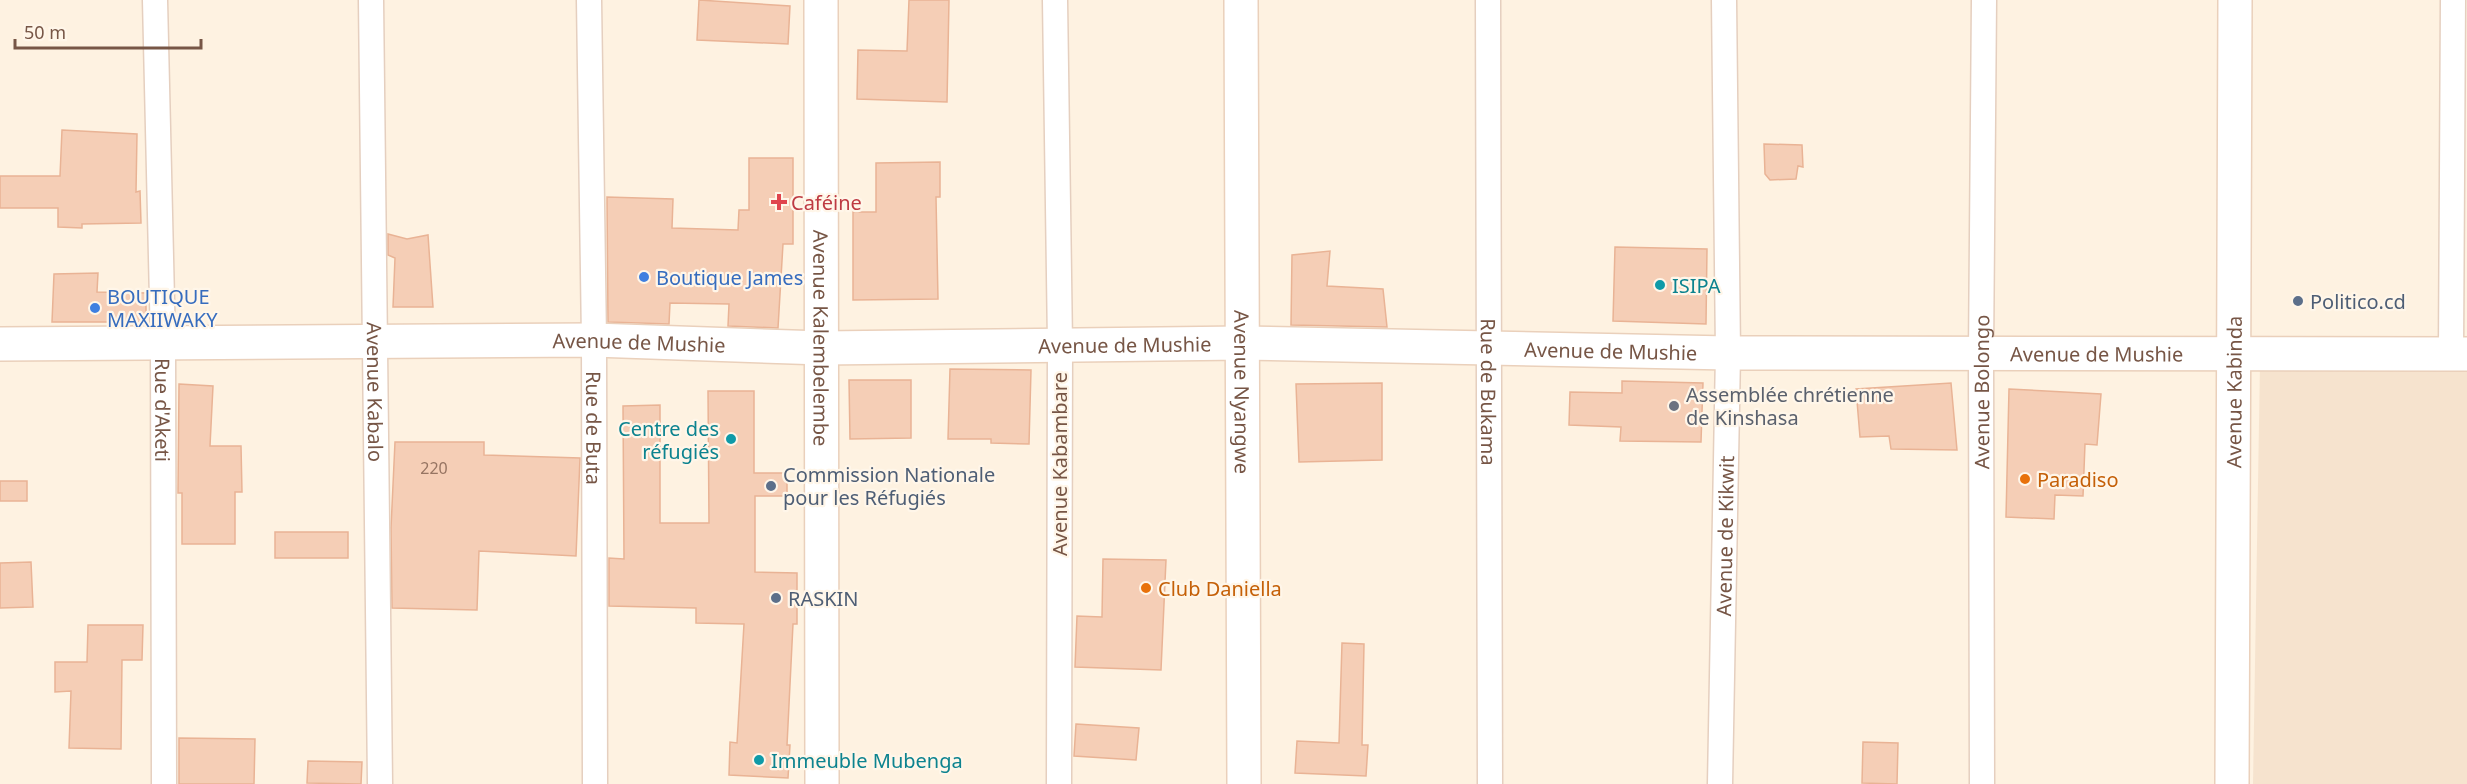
<svg xmlns="http://www.w3.org/2000/svg" width="2467" height="784" font-family="'Noto Sans',sans-serif">
	<style>
		.residential { fill: #f6e3ce }
		.building { fill: #f5ceb6; stroke: #e9b395; stroke-width: 1.5 }
		.lines { fill: none; stroke-linecap: round; stroke-linejoin: round }
		.street-casing { stroke: #e5cfbf; stroke-width: 27 }
		.secondary-casing { stroke: #ead0bb; stroke-width: 36 }
		.street { stroke: #fff; stroke-width: 24 }
		.secondary { stroke: #fff; stroke-width: 33 }
		.health-dot { fill: #e0444e; stroke: #fff6e9; stroke-width: 2 }
		.shop-dot { fill: #3f7fe0; stroke: #fff6e9; stroke-width: 2 }
		.culture-dot { fill: #0f9aa8; stroke: #fff6e9; stroke-width: 2 }
		.service-dot { fill: #5c6f8a; stroke: #fff6e9; stroke-width: 2 }
		.worship-dot { fill: #6b7280; stroke: #fff6e9; stroke-width: 2 }
		.food-dot { fill: #e8710a; stroke: #fff6e9; stroke-width: 2 }
		.labels { text-anchor: middle; dominant-baseline: central; stroke-width: 4.5; stroke-linejoin: round; paint-order: stroke }
		.number-label { font-size: 16px; fill: #967462 }
		.health-label { font-size: 20px; fill: #be3a42; stroke: #fff6e9; text-anchor: start }
		.shop-label { font-size: 20px; fill: #366cbe; stroke: #fff6e9; text-anchor: start }
		.culture-label { font-size: 20px; fill: #0d838f; stroke: #fff6e9; text-anchor: start }
		.service-label { font-size: 20px; fill: #4e5e75; stroke: #fff6e9; text-anchor: start }
		.street-label { font-size: 20px; fill: #775646; stroke: #fff6e9 }
		.worship-label { font-size: 20px; fill: #5b616d; stroke: #fff6e9; text-anchor: start }
		.food-label { font-size: 20px; fill: #c56008; stroke: #fff6e9; text-anchor: start }
	</style>
	<rect width="100%" height="100%" fill="#fef2e1"/>
	<path class="residential" d="M2260 364 2467 365V784H2253Z"/>
	<g class="building">
		<path d="M699 0 790 6 788 44 697 40Z"/>
		<path d="M909 0H949L947 102 857 99 858 50 907 51Z"/>
		<path d="M62 130 137 134 136 192 140 191 141 223 82 224V228L58 227V208H0V176H60Z"/>
		<path d="M1764 144 1802 145 1803 167 1798 166 1796 179 1770 180 1765 174Z"/>
		<path d="M749 158H793V244H783L778 328 728 326 729 304 670 303 669 324 608 322 607 197 673 199 672 228 738 230 739 210H749Z"/>
		<path d="M940 162V197H936L938 299 853 300V212H876V163Z"/>
		<path d="M388 234 407 239 428 235 433 307H393L395 258 388 255Z"/>
		<path d="M1615 247 1707 249 1706 324 1613 321Z"/>
		<path d="M1330 251 1327 286 1383 289 1387 327 1291 325 1292 255Z"/>
		<path d="M98 273 97 292 146 293V322H52L54 274Z"/>
		<path d="M950 369 1031 370 1029 444 991 443V439H948Z"/>
		<path d="M849 380H911V438L850 439Z"/>
		<path d="M1622 381 1703 383 1701 442 1620 441 1621 427 1569 425 1570 392 1622 393Z"/>
		<path d="M1382 383V460L1299 462 1296 384Z"/>
		<path d="M1951 383 1957 450 1891 449 1889 436 1860 437 1856 389Z"/>
		<path d="M179 384 213 386 210 446H241L242 492H235V544H182V493H178Z"/>
		<path d="M2009 389 2101 394 2097 445 2085 444 2083 496 2055 495 2054 519 2006 517Z"/>
		<path d="M708 391H754V473H787V496H755V572L797 573V624H793L787 745H790L788 778 729 775 730 742 737 743 744 624 696 623V608L609 606V558L624 559 623 406 660 405V523H709Z"/>
		<path d="M395 442H484V455L580 458 576 556 479 551 477 610 392 608 391 528Z"/>
		<rect x="0" y="481" width="27" height="20"/>
		<rect x="275" y="532" width="73" height="26"/>
		<path d="M1103 559 1166 560 1161 670 1075 667 1077 616 1102 617Z"/>
		<path d="M31 562 33 607 0 608V563Z"/>
		<path d="M88 625H143L142 660H122L121 749 69 748 71 691 55 692V662H87Z"/>
		<path d="M1342 643 1364 644 1362 745H1368L1366 776 1295 773 1297 741 1339 743Z"/>
		<path d="M1076 724 1139 728 1136 760 1074 756Z"/>
		<path d="M179 738 255 739 254 784H179Z"/>
		<path d="M1863 742 1898 743 1897 784 1862 783Z"/>
		<path d="M308 761 362 762 361 784 307 783Z"/>
	</g>
	<g class="lines">
		<g class="street-casing">
			<g id="street">
				<path id="s1" d="M155 0 163 343 164 784"/>
				<path id="s2" d="M371 0 380 784"/>
				<path id="s3" d="M589 0 594 340 595 784"/>
				<path d="M1055 0 1060 344 1059 784"/>
				<path id="s4" d="M1488 0 1490 784"/>
				<path d="M2451 352 2453 0"/>
				<path id="s5" d="M1720 784 1728 353 1724 0"/>
				<path id="s6" d="M1982 784 1981 354 1984 0"/>
			</g>
		</g>
		<g class="secondary-casing">
			<g id="secondary">
				<path id="s7" d="M821 0 822 784"/>
				<path id="s8" d="M1241 0 1244 784"/>
				<path id="s9" d="M0 344 594 340 822 348 1242 343 1728 353 2467 354"/>
				<path id="s10" d="M2232 784 2235 0"/>
			</g>
		</g>
		<use href="#street" class="street"/>
		<use href="#secondary" class="secondary"/>
	</g>
	<path class="health-dot" d="M776 193h6v6h6v6h-6v6h-6v-6h-6v-6h6z"/>
	<g class="shop-dot">
		<circle cx="644" cy="277" r="6"/>
		<circle cx="95" cy="308" r="6"/>
	</g>
	<g class="culture-dot">
		<circle cx="1660" cy="285" r="6"/>
		<circle cx="731" cy="439" r="6"/>
		<circle cx="759" cy="760" r="6"/>
	</g>
	<g class="service-dot">
		<circle cx="2298" cy="301" r="6"/>
		<circle cx="771" cy="486" r="6"/>
		<circle cx="776" cy="598" r="6"/>
	</g>
	<circle class="worship-dot" cx="1674" cy="406" r="6"/>
	<g class="food-dot">
		<circle cx="2025" cy="479" r="6"/>
		<circle cx="1146" cy="588" r="6"/>
	</g>
	<g class="labels">
		<g class="number-label">
			<text x="434" y="468">220</text>
		</g>
		<g class="health-label">
			<text x="791" y="202">Caféine</text>
		</g>
		<g class="shop-label">
			<text x="656" y="277">Boutique James</text>
			<text x="107" y="296">BOUTIQUE<tspan x="107" dy="23">MAXIIWAKY</tspan></text>
		</g>
		<g class="culture-label">
			<text x="1672" y="285">ISIPA</text>
			<text x="719" y="428" text-anchor="end">Centre des<tspan x="719" dy="23">réfugiés</tspan></text>
			<text x="771" y="760">Immeuble Mubenga</text>
		</g>
		<g class="service-label">
			<text x="2310" y="301">Politico.cd</text>
			<text x="783" y="474">Commission Nationale<tspan x="783" dy="23">pour les Réfugiés</tspan></text>
			<text x="788" y="598">RASKIN</text>
		</g>
		<g class="street-label">
			<text stroke="none"><textPath href="#s7" startOffset="338">Avenue Kalembelembe</textPath></text>
			<text stroke="none"><textPath href="#s9" startOffset="639">Avenue de Mushie</textPath></text>
			<text stroke="none"><textPath href="#s9" startOffset="1125">Avenue de Mushie</textPath></text>
			<text stroke="none"><textPath href="#s9" startOffset="1611">Avenue de Mushie</textPath></text>
			<text stroke="none"><textPath href="#s9" startOffset="2097">Avenue de Mushie</textPath></text>
			<text stroke="none"><textPath href="#s2" startOffset="392">Avenue Kabalo</textPath></text>
			<text stroke="none"><textPath href="#s8" startOffset="392">Avenue Nyangwe</textPath></text>
			<text stroke="none"><textPath href="#s4" startOffset="392">Rue de Bukama</textPath></text>
			<text stroke="none"><textPath href="#s6" startOffset="392">Avenue Bolongo</textPath></text>
			<text stroke="none"><textPath href="#s10" startOffset="392">Avenue Kabinda</textPath></text>
			<text stroke="none"><textPath href="#s1" startOffset="410">Rue d'Aketi</textPath></text>
			<text stroke="none"><textPath href="#s3" startOffset="428">Rue de Buta</textPath></text>
			<text transform="translate(1059 464) rotate(-90)">Avenue Kabambare</text>
			<text stroke="none"><textPath href="#s5" startOffset="248">Avenue de Kikwit</textPath></text>
		</g>
		<g class="worship-label">
			<text x="1686" y="394">Assemblée chrétienne<tspan x="1686" dy="23">de Kinshasa</tspan></text>
		</g>
		<g class="food-label">
			<text x="2037" y="479">Paradiso</text>
			<text x="1158" y="588">Club Daniella</text>
		</g>
	</g>
	<path d="M15 39v9h186v-9" fill="none" stroke="#775646" stroke-width="3"/>
	<text x="24" y="39" font-size="18" fill="#775646" stroke="#fff6e9" stroke-width="4.5" paint-order="stroke">50 m</text>
</svg>
